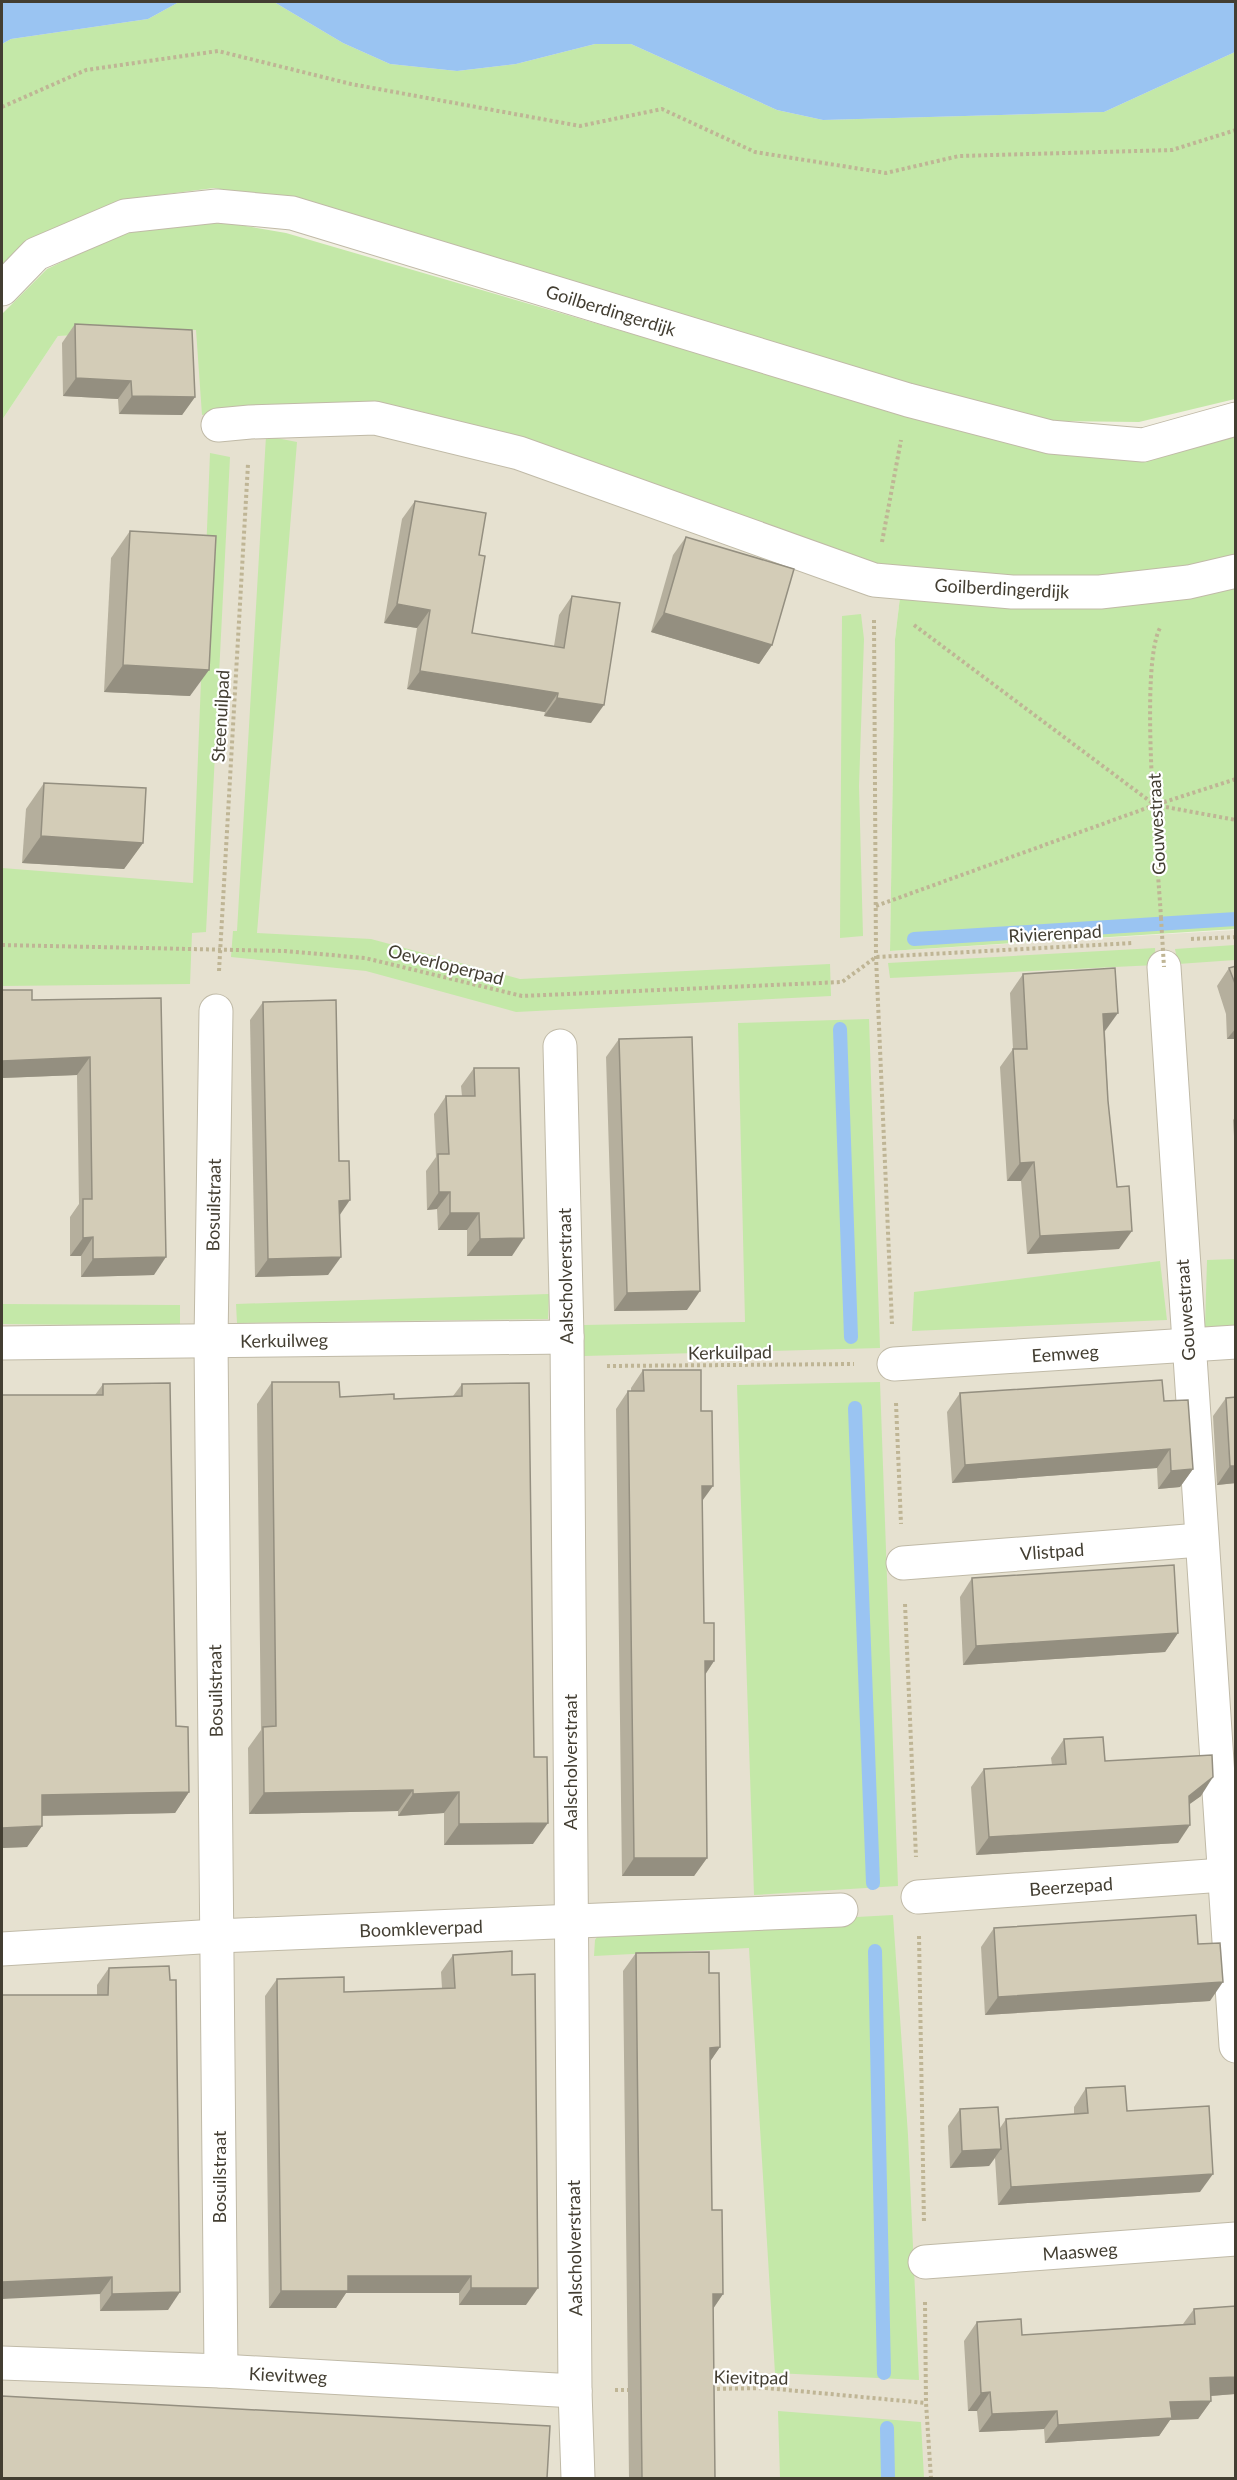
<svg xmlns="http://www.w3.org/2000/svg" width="1237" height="2480" font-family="Lato,sans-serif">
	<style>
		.residential { fill: #e6e1d0 }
		.green { fill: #c4e8a8 }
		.water { fill: #9ac4f2 }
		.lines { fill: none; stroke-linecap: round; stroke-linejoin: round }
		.stream { stroke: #9ac4f2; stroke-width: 14 }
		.minor-casing { stroke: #c0baa7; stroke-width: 35 }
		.path { stroke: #bfb595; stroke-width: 4; stroke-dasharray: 3 3; stroke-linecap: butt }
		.minor { stroke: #fff; stroke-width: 33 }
		.path-bridge { stroke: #bfb595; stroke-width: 4; stroke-dasharray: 3 3; stroke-linecap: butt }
		.wall { fill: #b5af9d }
		.shaded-wall { fill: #948f80 }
		.building { fill: #d3ccb7; stroke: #948f80; stroke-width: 1.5 }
		.labels { text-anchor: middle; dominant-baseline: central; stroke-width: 4.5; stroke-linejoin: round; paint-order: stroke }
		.street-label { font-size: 18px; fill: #433e32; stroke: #fff }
	</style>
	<rect width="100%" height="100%" fill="#f2efe2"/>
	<path class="residential" d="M196 330 294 404H360L423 412 535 444 830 549 886 566 901 589 895 639 890 951 1235 930V2478H2V420L58 336Z"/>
	<g class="green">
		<path d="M179 2H274L343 43 390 64 457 71 516 64 595 44H631L777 110 823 120 1104 112 1235 52V399L1139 422 1052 421 932 392 293 200 214 188 120 200 29 243 2 269V44L11 39 148 19Z"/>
		<path d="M216 221 286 233 907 414 940 426 1052 453 1143 461 1235 437V556L1134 576 1005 577 886 566 830 549 535 444 423 412 360 404H294L202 415 196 330 58 336 2 420V314L47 269 127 231Z"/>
		<path d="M266 436 297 442 257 933 371 939 520 979 830 964 831 996 516 1012 366 971 231 957 233 931H237Z"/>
		<path d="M210 453 230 457 206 932 192 933 190 984 2 986V868L193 883Z"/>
		<path d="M1235 580V929L890 951 895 639 901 589Z"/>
		<path d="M861 614 864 639 859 786 863 936 840 938 842 616Z"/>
		<path d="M1235 945V960L1178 964 1175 949Z"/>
		<path d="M1155 948 1156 965 890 978 888 963Z"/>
		<path d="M869 1019 880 1348 584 1356 583 1325 745 1322 738 1023Z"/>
		<path d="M1235 1259V1326L1205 1327 1207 1260Z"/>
		<path d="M1160 1261 1167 1320 912 1331 914 1292Z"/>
		<path d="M549 1294 548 1319 237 1323 236 1304Z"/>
		<path d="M2 1304 180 1305V1326L2 1324Z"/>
		<path d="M880 1382 898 1886 754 1895 737 1385Z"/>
		<path d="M893 1915 908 2135 919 2380 775 2373 749 1948 594 1956 595 1940 601 1931Z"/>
		<path d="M778 2411 921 2422 924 2478H780Z"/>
	</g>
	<g class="water">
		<path d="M2 2H179L148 19 11 39 2 44Z"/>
		<path d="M274 2H1235V52L1104 112 823 120 777 110 631 44H595L516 64 457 71 390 64 343 43Z"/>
	</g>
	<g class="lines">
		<g class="stream">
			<path d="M914 939 1236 919"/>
			<path d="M840 1029 851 1337"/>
			<path d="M855 1408 873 1883"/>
			<path d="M875 1951 884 2373"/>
			<path d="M887 2428 888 2478"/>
		</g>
		<g class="minor-casing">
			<g id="minor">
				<path d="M2 289 36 254 125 216 217 206 292 213 908 400 1050 437 1143 445 1236 419"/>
				<path d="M218 425 250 422 375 418 519 453 874 580 1012 592H1100L1189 582 1236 571"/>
				<path d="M1164 967 1236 2046"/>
				<path d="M216 1011 211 1341 221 2371"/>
				<path d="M560 1046 567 1337 575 2391 578 2478"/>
				<path d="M2 1343 567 1337"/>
				<path d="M894 1364 1236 1342"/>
				<path d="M903 1563 1200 1540"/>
				<path d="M918 1897 1223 1875"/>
				<path d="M2 1949 217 1936 841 1910"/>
				<path d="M925 2262 1236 2239"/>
				<path d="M2 2363 221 2371 575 2391"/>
			</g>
		</g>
		<g class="path">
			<path d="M2 107 86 70 218 51 351 84 580 126 662 109 755 152 886 173 959 156 1172 150 1236 130"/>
			<path d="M882 542 901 440"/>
			<path d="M874 620 876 957 892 1324"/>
			<path d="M914 625 1155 805 1236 820"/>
			<path d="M876 906 1155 805 1236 779"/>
			<path d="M1161 918C1158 863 1138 663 1161 626"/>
			<path d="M1191 939 1236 937"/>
			<path d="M2 945 285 951 365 958 522 996 842 982 876 957 1133 943"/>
			<path d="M219 971 248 464"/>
			<path d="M607 1366 854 1364"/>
			<path d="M896 1403 901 1524"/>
			<path d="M905 1604 916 1857"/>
			<path d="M919 1936 924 2223"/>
			<path d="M925 2302 926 2403 931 2478"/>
			<path d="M711 2389 766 2388 926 2403"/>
			<path d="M615 2390H631"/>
		</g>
		<use href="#minor" class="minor"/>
		<path class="path-bridge" d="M1161 918 1164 967"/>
	</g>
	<g class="wall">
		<path d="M75 324 195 397 182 415 119 414 118 399 63 396 62 343Z"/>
		<path d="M415 501 479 555 472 633 554 646 559 615 572 596 591 723 544 716 545 712 407 689 417 628 384 623 402 519Z"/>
		<path d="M130 531 190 696 104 692 111 558Z"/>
		<path d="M686 537 772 645 759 664 651 632 673 555Z"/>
		<path d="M44 783 143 843 124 869 22 863 26 809Z"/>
		<path d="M1236 966V1048L1235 1039H1227L1226 1014 1217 986 1229 968Z"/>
		<path d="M1023 974 1105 1031 1108 1101 1119 1249 1027 1254 1021 1181H1007L1000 1067 1013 1049 1010 993Z"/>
		<path d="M2 990 32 1000 161 998 154 1275 81 1277V1256H70V1217L79 1204 77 1075 2 1078Z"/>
		<path d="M263 1002 340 1215 328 1275 255 1277 250 1020Z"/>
		<path d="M619 1039 687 1310 614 1311 606 1057Z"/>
		<path d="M474 1068 512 1256H467V1230H438L437 1209 427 1210 426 1171 436 1157 434 1114 446 1096H462L461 1086Z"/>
		<path d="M1236 1116V1168L1233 1120Z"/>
		<path d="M643 1370 702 1500 704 1623 714 1661 705 1675 707 1858 694 1876H622L616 1409 628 1391H631V1388Z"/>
		<path d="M272 1382 340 1397 394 1399 453 1396 462 1384 533 1844 444 1845V1813L398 1816V1811L249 1814 248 1748 261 1730 257 1404Z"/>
		<path d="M103 1384 189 1792 175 1813 42 1816V1826L27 1847 2 1848V1395H95Z"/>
		<path d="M960 1393 1164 1401 1193 1469 1180 1487 1158 1489 1157 1468 952 1483 947 1412Z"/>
		<path d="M1226 1398 1236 1483 1217 1485 1213 1416Z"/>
		<path d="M972 1578 1178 1633 1165 1652 963 1665 960 1597Z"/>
		<path d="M1064 1739 1105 1761 1201 1796 1189 1804 1178 1843 976 1855 971 1787 984 1769 1052 1765 1051 1758Z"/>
		<path d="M994 1928 1198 1944 1210 2001 985 2015 981 1947Z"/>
		<path d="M636 1953 709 1973 720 2047 710 2061 712 2210 723 2294 713 2309 715 2478H629L623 1971Z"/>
		<path d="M453 1955 512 1975 526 2305H459V2293H346L336 2308H269L265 1996 277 1979 344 1992 442 1988 441 1972Z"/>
		<path d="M109 1968 168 2310 100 2311 97 1995V1985Z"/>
		<path d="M1086 2088 1127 2111 1200 2192 998 2205 995 2158 989 2166 950 2168 948 2126 960 2109 1000 2128 1006 2119 1074 2114V2107Z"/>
		<path d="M1236 2306V2393L1235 2394 1211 2396V2401L1198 2419 1170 2420 1159 2436 1045 2443 1044 2429 979 2432 977 2411H968L964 2341 977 2322 1022 2335 1183 2324 1194 2309Z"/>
	</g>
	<g class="shaded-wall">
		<path d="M76 378 131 381 118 399 63 396Z"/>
		<path d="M132 396 195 397 182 415 119 414Z"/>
		<path d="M397 604 430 610 417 628 384 623Z"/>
		<path d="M664 613 772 645 759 664 651 632Z"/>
		<path d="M123 665 209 670 190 696 104 692Z"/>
		<path d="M420 671 558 693 545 712 407 689Z"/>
		<path d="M557 698 604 705 591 723 544 716Z"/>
		<path d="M41 836 143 843 124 869 22 863Z"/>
		<path d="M1118 1013 1105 1031 1090 1032 1103 1014Z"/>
		<path d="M1236 1028V1039H1227Z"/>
		<path d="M90 1057 77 1075 2 1078V1061Z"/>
		<path d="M1034 1162 1021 1181H1007L1020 1163Z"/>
		<path d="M439 1192H450L437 1209 427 1210Z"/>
		<path d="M350 1200 337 1219 339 1201Z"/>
		<path d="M450 1213H479L467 1230H438Z"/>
		<path d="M1132 1231 1119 1249 1027 1254 1040 1236Z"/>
		<path d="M93 1237 81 1256H70L83 1238Z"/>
		<path d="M524 1238 512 1256H467L480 1239Z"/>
		<path d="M166 1257 154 1275 81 1277 93 1259Z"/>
		<path d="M341 1257 328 1275 255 1277 268 1259Z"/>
		<path d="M700 1291 687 1310 614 1311 627 1293Z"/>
		<path d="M1170 1449 1157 1468 952 1483 965 1465Z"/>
		<path d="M1230 1466H1236V1483L1217 1485Z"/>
		<path d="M1193 1469 1180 1487 1158 1489 1171 1471Z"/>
		<path d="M702 1486H713L700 1504Z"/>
		<path d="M1178 1633 1165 1652 963 1665 976 1646Z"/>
		<path d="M705 1661H714L702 1679Z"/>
		<path d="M1213 1777 1201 1796 1176 1814 1189 1796Z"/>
		<path d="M413 1790 398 1811 249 1814 264 1793Z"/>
		<path d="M189 1792 175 1813 27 1816 42 1795Z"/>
		<path d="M459 1792 444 1813 398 1816 413 1794Z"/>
		<path d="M548 1823 533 1844 444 1845 459 1824Z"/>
		<path d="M1190 1825 1178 1843 976 1855 989 1837Z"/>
		<path d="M42 1826 27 1847 2 1848V1828Z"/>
		<path d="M634 1858H707L694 1876H622Z"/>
		<path d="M1223 1982 1210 2001 985 2015 998 1997Z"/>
		<path d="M720 2047 707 2066 710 2048Z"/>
		<path d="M1001 2149 989 2166 950 2168 962 2151Z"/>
		<path d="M1213 2174 1200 2192 998 2205 1011 2187Z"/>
		<path d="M348 2276H471L459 2293H346L336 2308H269L281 2291Z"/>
		<path d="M112 2277 100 2294 2 2299V2282Z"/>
		<path d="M471 2288H538L526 2305H459Z"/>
		<path d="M180 2292 168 2310 100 2311 112 2294Z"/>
		<path d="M713 2294H723L710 2313Z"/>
		<path d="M1236 2377 1235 2394 1197 2397 1210 2378Z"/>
		<path d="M990 2392 977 2411H968L981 2393Z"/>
		<path d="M1211 2401 1198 2419 1170 2420 1159 2436 1045 2443 1058 2425 1170 2402Z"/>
		<path d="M1057 2411 1044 2429 979 2432 992 2414Z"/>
	</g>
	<g class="building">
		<path d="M75 324 192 330 195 397 132 396 131 381 76 378Z"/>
		<path d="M415 501 486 513 479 555 485 556 472 633 564 648 572 596 620 603 604 705 557 698 558 693 420 671 430 610 397 604Z"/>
		<path d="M130 531 216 536 209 670 123 665Z"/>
		<path d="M686 537 794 569 772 645 664 613Z"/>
		<path d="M44 783 146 788 143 843 41 836Z"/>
		<path d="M1236 966V986L1229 968Z"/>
		<path d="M1115 968 1118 1013 1103 1014 1108 1101 1117 1187 1129 1186 1132 1231 1040 1236 1034 1162 1020 1163 1013 1049H1027L1023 974Z"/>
		<path d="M2 990H32V1000L161 998 166 1257 93 1259V1237L83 1238V1199H92L90 1057 2 1061Z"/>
		<path d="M336 1000 339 1161H349L350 1200 339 1201 341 1257 268 1259 263 1002Z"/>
		<path d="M692 1037 700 1291 627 1293 619 1039Z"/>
		<path d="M474 1068H519L524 1238 480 1239 479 1213H450V1192H439L438 1154H449L446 1096H475Z"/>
		<path d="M643 1370H701V1411H712L713 1486H702L704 1623H714V1661H705L707 1858H634L628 1391H644Z"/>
		<path d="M1162 1380 1164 1401 1188 1400 1193 1469 1171 1471 1170 1449 965 1465 960 1393Z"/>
		<path d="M272 1382H339L340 1397 394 1394V1399L462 1396V1384L529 1383 534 1757H547L548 1823 459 1824V1792L413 1794V1790L264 1793 263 1727 276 1726Z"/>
		<path d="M170 1383 176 1726 188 1727 189 1792 42 1795V1826L2 1828V1395H103V1384Z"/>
		<path d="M1236 1397V1466H1230L1226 1398Z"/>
		<path d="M1174 1565 1178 1633 976 1646 972 1578Z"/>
		<path d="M1103 1737 1105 1761 1212 1755 1213 1777 1189 1796 1190 1825 989 1837 984 1769 1066 1764 1064 1739Z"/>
		<path d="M1196 1915 1198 1944 1220 1943 1223 1982 998 1997 994 1928Z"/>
		<path d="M512 1951V1975L535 1974 538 2288H471V2276H348V2291H281L277 1979 344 1977V1992L455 1988 453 1955Z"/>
		<path d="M709 1952V1973H719L720 2047 710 2048 712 2210H722L723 2294H713L715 2478H642L636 1953Z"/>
		<path d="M169 1966 170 1980H176L180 2292 112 2294V2277L2 2282V1995H108L109 1968Z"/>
		<path d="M1125 2086 1127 2111 1209 2106 1213 2174 1011 2187 1006 2119 1088 2113 1086 2088Z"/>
		<path d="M998 2107 1001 2149 962 2151 960 2109Z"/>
		<path d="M1236 2306V2377L1210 2378 1211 2401 1170 2402 1172 2418 1058 2425 1057 2411 992 2414 990 2392 981 2393 977 2322 1021 2319 1022 2335 1195 2324 1194 2309Z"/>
		<path d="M2 2396 550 2426 547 2478H2Z"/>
	</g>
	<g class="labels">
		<g class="street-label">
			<text transform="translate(611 310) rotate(17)">Goilberdingerdijk</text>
			<text transform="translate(1002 588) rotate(3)">Goilberdingerdijk</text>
			<text transform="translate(220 716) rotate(-87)">Steenuilpad</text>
			<text transform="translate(1156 824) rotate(-93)">Gouwestraat</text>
			<text transform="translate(1055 933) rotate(-3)">Rivierenpad</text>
			<text transform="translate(446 964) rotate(14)">Oeverloperpad</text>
			<text transform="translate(213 1205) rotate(-89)">Bosuilstraat</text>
			<text transform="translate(565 1276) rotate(-91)">Aalscholverstraat</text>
			<text transform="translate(1185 1310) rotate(-94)">Gouwestraat</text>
			<text transform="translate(284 1340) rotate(-1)">Kerkuilweg</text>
			<text transform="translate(730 1352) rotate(-1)">Kerkuilpad</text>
			<text transform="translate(1065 1353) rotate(-4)">Eemweg</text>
			<text transform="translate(1052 1551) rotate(-4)">Vlistpad</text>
			<text transform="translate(215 1691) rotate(-91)">Bosuilstraat</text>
			<text transform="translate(570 1762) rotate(-90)">Aalscholverstraat</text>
			<text transform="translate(1071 1886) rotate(-4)">Beerzepad</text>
			<text transform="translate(421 1928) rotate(-2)">Boomkleverpad</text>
			<text transform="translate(219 2177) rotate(-90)">Bosuilstraat</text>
			<text transform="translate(574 2248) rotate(-91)">Aalscholverstraat</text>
			<text transform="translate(1080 2251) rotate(-4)">Maasweg</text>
			<text transform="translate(288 2375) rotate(3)">Kievitweg</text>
			<text transform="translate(751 2377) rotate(1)">Kievitpad</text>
		</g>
	</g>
	<rect width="1237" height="2480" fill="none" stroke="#433e32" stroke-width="6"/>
</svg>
